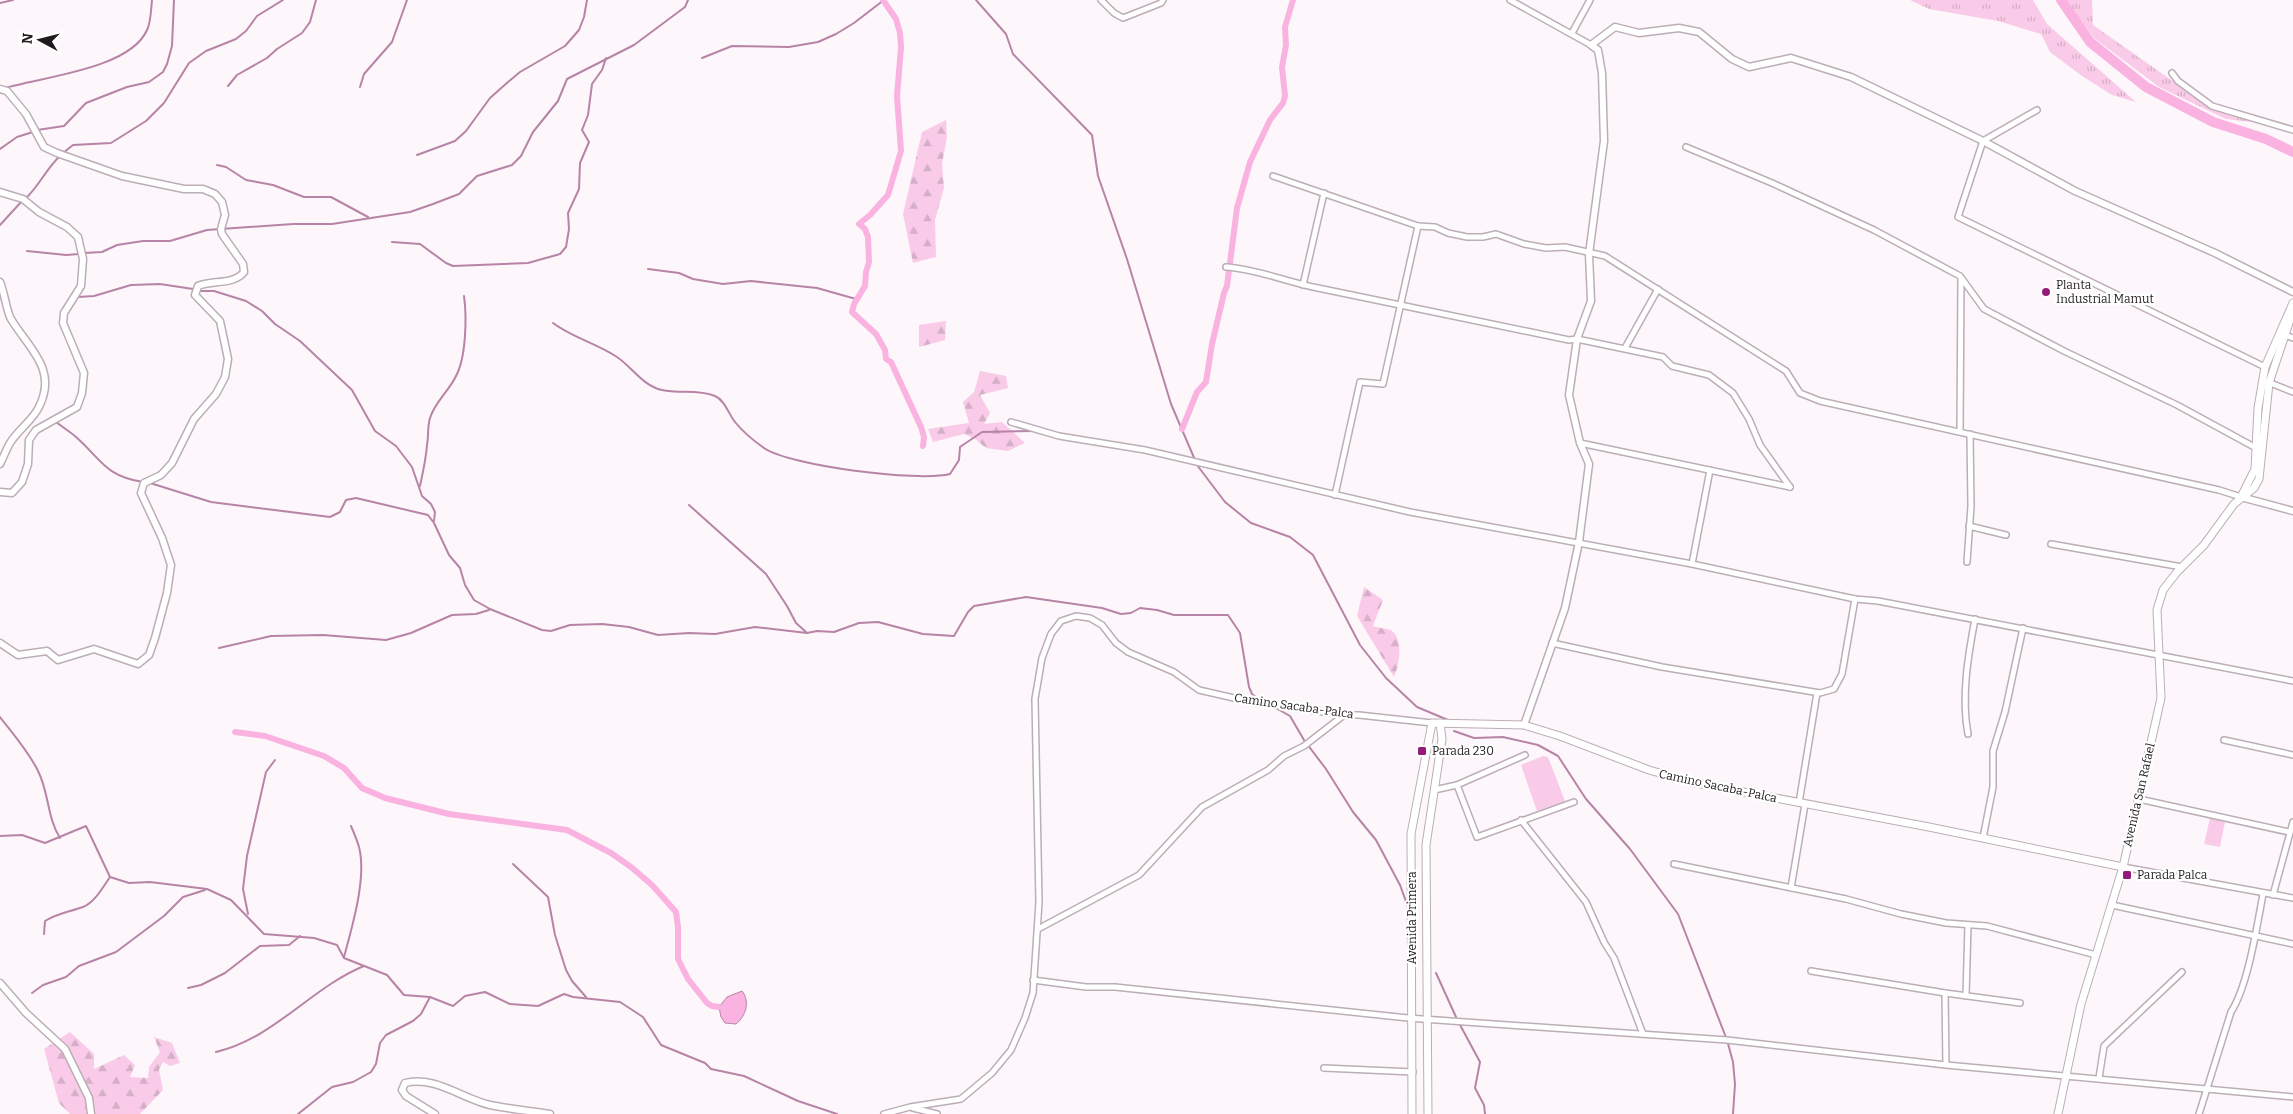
<svg xmlns="http://www.w3.org/2000/svg" width="2293" height="1114" font-family="Bitter,serif">
	<style>
		.grass { fill: url(#grass-tufts) }
		.forest { fill: url(#forest-firs) }
		.park { fill: #f9cbe8 }
		.water { fill: #fab2e1; stroke: #b884a6 }
		.lines { fill: none; stroke-linecap: round; stroke-linejoin: round }
		.stream { stroke: #b884a6; stroke-width: 2 }
		.canal { stroke: #fab2e1; stroke-width: 6 }
		.river { stroke: #fab2e1; stroke-width: 10 }
		.minor-casing { stroke: #bcaeb6; stroke-width: 8 }
		.tertiary-casing { stroke: #bcaeb6; stroke-width: 9 }
		.secondary-casing { stroke: #bcaeb6; stroke-width: 9 }
		.minor { stroke: #fff; stroke-width: 5 }
		.tertiary { stroke: #fff; stroke-width: 6 }
		.secondary { stroke: #fff; stroke-width: 7 }
		.poi-dot { fill: #941b77; stroke: #fff; stroke-width: 2 }
		.labels { text-anchor: middle; dominant-baseline: central; stroke-width: 4.5; stroke-linejoin: round; paint-order: stroke }
		.poi-label { font-size: 12px; fill: #1e191d; stroke: #fff; text-anchor: start }
		.street-label { font-size: 12px; fill: #1e191d; stroke: #fff }
	</style>
	<defs>
		<pattern id="grass-tufts" width="24" height="20" patternUnits="userSpaceOnUse" patternTransform="scale(1.25)"><rect width="24" height="20" fill="#f9cbe8"/><path d="M3 7l-1-3M5 7V3M7 7l1-3M15 17l-1-3M17 17v-4M19 17l1-3" fill="none" stroke="#d5aec7"/></pattern>
		<pattern id="forest-firs" width="22" height="20" patternUnits="userSpaceOnUse" patternTransform="scale(1.25)"><rect width="22" height="20" fill="#f9cbe8"/><path d="M5 1l3.5 6h-7zM16 11l3.5 6h-7z" fill="#d5aec7"/></pattern>
	</defs>
	<rect width="100%" height="100%" fill="#fdf7fb"/>
	<g class="grass">
		<path d="M1910 0H2033L2047 24 2136 102 2112 95 2082 76 2050 52 2041 34 1998 21 1929 9Z"/>
		<path d="M2065 0H2092L2093 25 2204 103 2260 123 2226 119 2159 87 2094 38Z"/>
	</g>
	<g class="forest">
		<path d="M946 120 947 137 942 164 944 188 935 220 936 257 913 263 903 214 922 132Z"/>
		<path d="M946 321 945 340 919 347V325Z"/>
		<path d="M980 371 1006 376 1008 388 980 395 990 413 984 424 1002 422 1025 443 1008 451 986 448 975 439 964 434 933 442 928 429 969 423 963 402 974 392Z"/>
		<path d="M1364 587 1383 600 1373 626C1378 628 1388 628 1392 631 1404 640 1399 666 1394 677L1357 616Z"/>
		<path d="M70 1032 94 1054V1069L124 1055 135 1065 130 1077 148 1078 149 1067 160 1052 154 1037 172 1043 180 1063 170 1066 163 1062 159 1070 163 1090 140 1114H70L59 1103 44 1049Z"/>
	</g>
	<g class="park">
		<path d="M1543 756 1548 757 1565 801 1537 811 1521 765Z"/>
		<path d="M2210 818 2225 822 2220 847 2204 844Z"/>
	</g>
	<path class="water" d="M742 991C751 1002 745 1017 736 1024L725 1023 721 1017 719 1007 727 997Z"/>
	<g class="lines">
		<g class="stream">
			<path d="M976 0 1006 34 1013 54 1092 135 1098 176 1127 259 1171 404 1195 460"/>
			<path d="M0 3 13 0"/>
			<path d="M702 58 732 46 789 47 818 42 836 34 854 23 884 0"/>
			<path d="M228 86 237 75 267 58 277 49 302 33 310 22 316 0"/>
			<path d="M360 87 364 74 392 42 407 0"/>
			<path d="M5 88C42 77 130 69 147 30 151 22 151 9 152 0"/>
			<path d="M37 130 64 126 86 103 127 87 149 82 163 72 167 64 172 46 174 0"/>
			<path d="M0 149 17 137 33 132"/>
			<path d="M63 153 73 145 111 143 146 121 164 103 189 63 206 51 236 39 246 31 257 16 283 0"/>
			<path d="M417 155 455 141 466 131 490 98 508 82 520 72 565 46 579 30 584 17 587 0"/>
			<path d="M217 165 226 167 246 180 273 185 304 197H331L368 217"/>
			<path d="M26 198C39 186 46 169 60 156"/>
			<path d="M0 225 22 201"/>
			<path d="M392 242 420 244 446 263 453 266 528 263 560 254 566 247 569 229 568 213 579 189 580 163 589 142 582 130 588 115 592 84 602 70 606 58"/>
			<path d="M27 251 66 255 79 254"/>
			<path d="M84 253 102 252 117 245 143 241H170L207 230 293 224H332L410 212 433 204 459 194 477 176 512 165 521 156 533 132 558 101 567 79 634 45 685 7 688 0"/>
			<path d="M648 269 679 273 693 279 723 284 751 281 817 288 856 299"/>
			<path d="M200 291H214L246 301 262 311 275 324 300 341 352 390 375 431 396 446 412 467 422 496 431 504 435 512 434 521"/>
			<path d="M78 297 94 296 131 285 160 284 193 289"/>
			<path d="M553 323C573 338 596 343 617 357 632 367 643 386 662 390 679 394 698 389 715 396 725 400 729 415 735 422 743 432 754 441 764 448 790 466 918 482 950 474L959 460 960 447 982 432 1035 431"/>
			<path d="M51 418C59 425 68 430 76 437 102 460 105 476 143 482"/>
			<path d="M1148 453 1182 461"/>
			<path d="M1197 465 1225 502 1251 523 1290 537 1313 555 1360 645 1386 678 1417 707 1448 720"/>
			<path d="M150 483 211 502 330 517 340 512 346 500 356 498 428 515 434 523 449 555 460 568 465 585 474 600 490 609 542 630 551 631 570 625 602 624 629 627 658 635 689 633 715 634 755 627 807 633 817 631 834 632 859 623 878 622 923 634 954 636 968 612 974 606 1026 597 1102 608 1121 614 1131 613 1140 608 1157 610 1174 615H1228L1240 633 1249 687 1252 694 1261 701"/>
			<path d="M420 486C423 472 426 459 427 445 429 435 427 428 430 418 435 402 449 391 456 376 466 358 467 317 464 296"/>
			<path d="M689 505 766 574 787 606 796 623 806 632"/>
			<path d="M219 648 271 636 323 635 386 640 411 633 452 615 476 614 489 610"/>
			<path d="M1274 707 1290 716 1304 740 1326 769 1353 812 1376 840 1400 885 1408 907"/>
			<path d="M0 717C13 734 29 752 38 771 49 792 47 818 60 838"/>
			<path d="M1454 731 1474 738 1503 737 1538 745 1558 756 1586 799 1630 849 1678 914 1727 1040 1733 1062 1735 1084 1733 1114"/>
			<path d="M0 836 22 835 45 843 86 826 110 877 129 883 150 882 207 889 231 900 264 934 314 938 337 945 344 958 387 975 404 995 430 997 453 1006 465 996 485 992 510 1004 538 1006 564 994 573 997 620 1002 643 1017 661 1045 705 1063 711 1069 744 1076 798 1101 837 1114"/>
			<path d="M513 864 548 897 555 935 566 970 572 981 586 997"/>
			<path d="M248 914 243 889 247 856 266 772 275 760"/>
			<path d="M44 934 45 921C58 913 69 912 83 907 95 902 103 887 110 877"/>
			<path d="M344 957C352 927 367 878 359 847 357 840 354 833 351 826"/>
			<path d="M1436 973 1456 1017"/>
			<path d="M188 988 201 985 225 973 260 946 289 945 300 936"/>
			<path d="M32 993 43 985 66 977 79 966 116 952 164 916 183 897 205 890"/>
			<path d="M1459 1023 1480 1062 1475 1088 1484 1105 1485 1114"/>
			<path d="M216 1052C273 1039 312 987 364 966"/>
			<path d="M298 1114 332 1087 353 1082 371 1072 376 1064 380 1043 386 1035 413 1021 421 1014 430 997"/>
		</g>
		<g class="canal">
			<path d="M883 0 896 19 900 33 901 47 897 96 901 151 888 195 870 215 859 224 865 229 868 237 869 262 866 272 865 286 854 304 852 312 876 334 885 350 886 359 891 362 921 427 924 437 923 446"/>
			<path d="M1182 429 1197 392 1206 382 1212 344 1224 293 1227 286 1237 208 1250 162 1270 120 1283 103 1285 96 1282 67 1286 45 1285 27 1293 0"/>
			<path d="M235 732 265 736 324 756 344 768 362 788 385 798 449 814 567 830 611 853 631 867 652 885 676 912 678 927V959L688 979 707 1003 712 1006 719 1007"/>
		</g>
		<path class="river" d="M2061 0 2090 42 2146 87 2213 122 2266 139 2293 152"/>
		<g class="minor-casing">
			<g id="minor">
				<path d="M1101 0 1114 13 1123 18 1161 3 1163 0"/>
				<path d="M1510 0 1591 45"/>
				<path d="M1572 33 1590 0"/>
				<path d="M2172 73 2178 81 2212 106 2293 130"/>
				<path d="M2037 110 1983 141 1958 217 2265 367"/>
				<path d="M1686 147 1772 183 1874 230 1960 276 1984 309 2064 351 2177 405 2258 449"/>
				<path d="M1273 176 1418 226 1435 227 1448 233 1467 237H1483L1496 234 1524 244 1546 248 1565 247 1605 256 1786 371 1800 393 1820 401 2219 490 2241 497"/>
				<path d="M1226 267C1257 269 1287 282 1318 288 1402 305 1485 323 1569 340L1577 339 1663 357 1672 366 1709 375 1733 393 1749 419 1760 445 1790 487"/>
				<path d="M1303 285 1324 193"/>
				<path d="M2285 335 2293 338"/>
				<path d="M1625 348 1658 289"/>
				<path d="M2268 382 2293 392"/>
				<path d="M1011 422 1059 436 1145 450 1410 512 1692 564 1855 599 1878 601 2293 681"/>
				<path d="M1960 432 1961 278"/>
				<path d="M1580 443 1790 487"/>
				<path d="M1335 495 1360 382 1383 384 1418 226"/>
				<path d="M1969 526 2006 535"/>
				<path d="M2051 544 2182 567"/>
				<path d="M1967 562 1971 506 1970 434"/>
				<path d="M1692 564 1710 470"/>
				<path d="M1552 643 1662 667 1820 693 1834 689 1842 674 1855 599"/>
				<path d="M1968 734C1961 697 1968 656 1975 619"/>
				<path d="M2224 740 2293 755"/>
				<path d="M1457 785 1477 837 1574 802"/>
				<path d="M1434 790 1457 785 1525 755"/>
				<path d="M2139 799 2289 832"/>
				<path d="M1799 803 1817 693"/>
				<path d="M1521 820 1586 902 1604 942 1614 958 1643 1034"/>
				<path d="M1983 838 1993 787V751L2005 712 2023 628"/>
				<path d="M1674 864 1846 899 1901 914 1946 923 1987 926 2096 955"/>
				<path d="M2123 867 2293 898"/>
				<path d="M1791 888 1805 804"/>
				<path d="M2273 895 2293 822"/>
				<path d="M2112 905 2293 944"/>
				<path d="M1038 929 1139 875 1202 807 1268 770 1284 756 1304 746 1344 715"/>
				<path d="M1811 971 1945 993 2020 1003"/>
				<path d="M1033 980 1086 987H1115L1408 1018 1727 1040 1946 1065 2293 1097"/>
				<path d="M1945 993 1946 1065"/>
				<path d="M1966 996 1968 925"/>
				<path d="M1324 1068 1413 1072"/>
				<path d="M2099 1078 2104 1046 2182 972"/>
				<path d="M913 1108 937 1114"/>
				<path d="M884 1114 910 1107 961 1099 992 1073 1011 1050 1025 1018 1033 993 1039 902 1035 699 1042 658 1051 634 1061 621 1076 616 1090 618 1102 625 1116 643 1128 652 1174 672 1199 690 1247 701 1344 715H1359L1432 723"/>
				<path d="M2199 1114 2231 1012C2248 986 2257 926 2263 894"/>
			</g>
		</g>
		<g class="tertiary-casing">
			<g id="tertiary">
				<path d="M0 89 7 91 26 114 44 147 57 153 122 176 184 189H203L215 194 222 202 225 215 221 229 222 234 243 264 244 272C234 285 212 280 198 286L195 295 220 321 228 359 225 377 216 394 194 419 172 463 161 475 144 483 141 493 162 538 171 565 167 593 155 638 149 655 138 664 94 649 58 660 47 651 18 655 0 643"/>
				<path d="M0 192 23 199 39 212 67 227 78 237 83 259 81 286 64 313 63 323 84 373 82 393 77 407 36 430 29 440 28 464 22 482 12 493 0 492"/>
				<path d="M0 282C4 291 7 313 11 319 29 349 58 369 39 407 32 421 18 430 10 443 6 450 3 458 0 464"/>
				<path d="M2241 497 2293 511"/>
				<path d="M1524 725 1565 608 1579 542 1589 464 1580 443 1569 395 1577 339 1591 301 1589 254 1604 141 1602 73 1598 50 1591 45 1615 27 1639 33 1679 28 1699 32 1732 59 1749 67 1791 58 1851 77 1983 141 2075 191 2215 253 2293 292"/>
				<path d="M0 983 26 1013 65 1049 89 1098 91 1114"/>
				<path d="M435 1114 406 1096 402 1090 405 1083C434 1075 463 1099 490 1105 510 1109 530 1111 550 1114"/>
			</g>
		</g>
		<g class="secondary-casing">
			<g id="secondary">
				<path d="M2242 495 2255 469 2258 408 2265 367 2293 303"/>
				<path d="M1412 1114 1411 834 1432 723 1524 725 1560 736 1649 770 1691 782 1929 827 2123 867"/>
				<path d="M1428 1114 1426 845 1442 739 1440 723"/>
				<path d="M2058 1114 2081 1004 2123 867 2161 698 2157 610 2163 590 2177 572 2204 545 2234 504 2254 488 2259 479 2269 383 2293 311"/>
			</g>
		</g>
		<use href="#minor" class="minor"/>
		<use href="#tertiary" class="tertiary"/>
		<use href="#secondary" class="secondary"/>
	</g>
	<g class="poi-dot">
		<circle cx="2046" cy="292" r="5"/>
		<rect x="1417" y="746" width="10" height="10" rx="2.5"/>
		<rect x="2122" y="870" width="10" height="10" rx="2.5"/>
	</g>
	<g class="labels">
		<g class="poi-label">
			<text x="2056" y="285">Planta<tspan x="2056" dy="14">Industrial Mamut</tspan></text>
			<text x="1432" y="751">Parada 230</text>
			<text x="2137" y="875">Parada Palca</text>
		</g>
		<g class="street-label">
			<text transform="translate(1294 706) rotate(8)">Camino Sacaba-Palca</text>
			<text transform="translate(1718 786) rotate(12)">Camino Sacaba-Palca</text>
			<text transform="translate(2139 795) rotate(-77)">Avenida San Rafael</text>
			<text transform="translate(1412 918) rotate(-90)">Avenida Primera</text>
		</g>
	</g>
	<g transform="translate(40 40) rotate(277)" stroke="#ffffff" stroke-width="4" paint-order="stroke">
	<path d="M0-4L9 19L0 12L-9 19Z" fill="#1e191d"/>
	<text y="-8" font-size="14" font-weight="bold" text-anchor="middle" fill="#1e191d">N</text>
	</g>
</svg>
